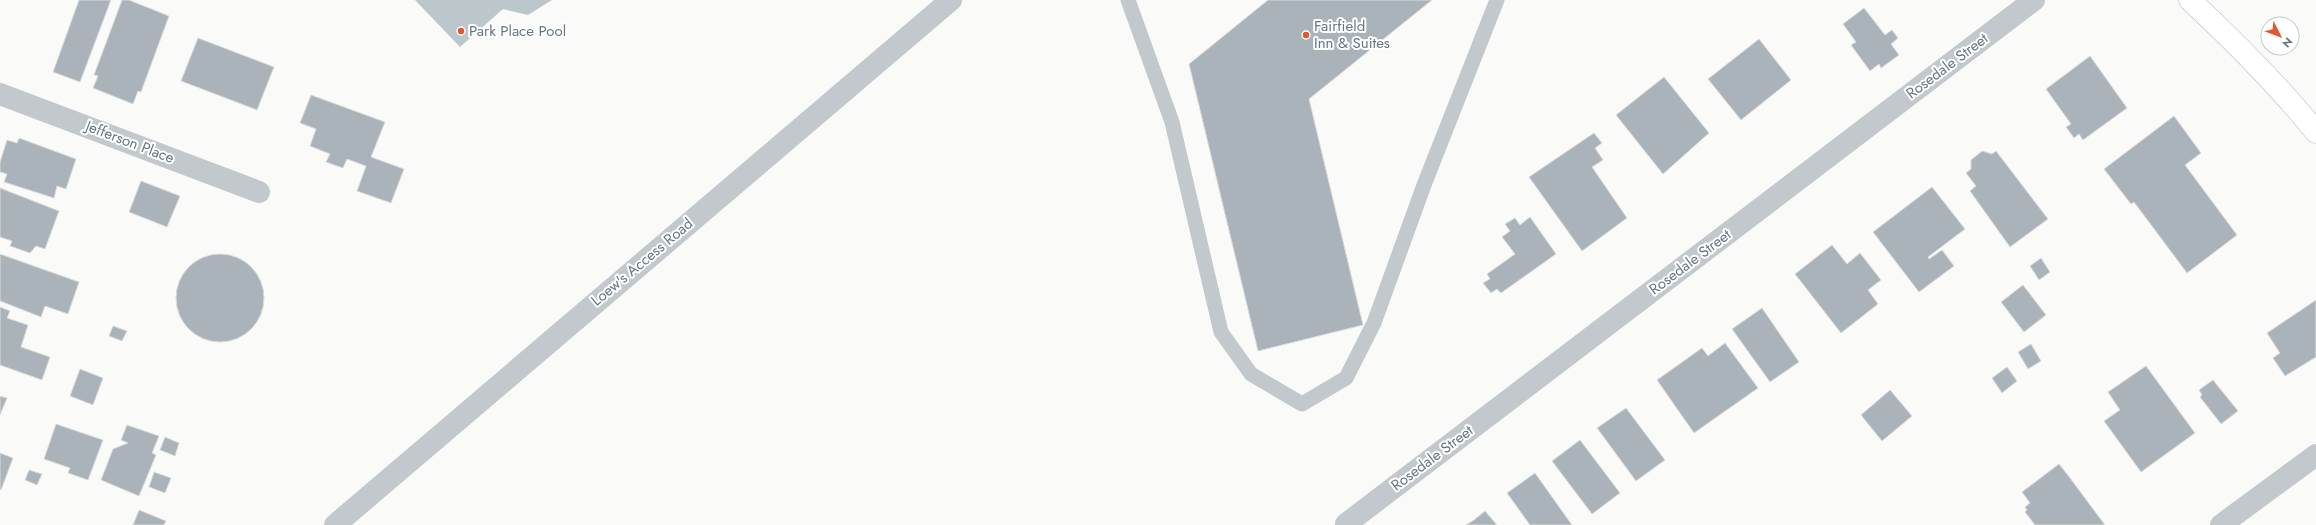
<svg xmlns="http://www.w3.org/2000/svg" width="2316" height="525" font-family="Jost,sans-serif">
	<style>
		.water { fill: #bbc7cb }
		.building { fill: #aab3b9; stroke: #dcdcda }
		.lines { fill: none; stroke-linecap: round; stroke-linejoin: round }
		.primary-casing { stroke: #b5babe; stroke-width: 23 }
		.lane { stroke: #c3c8cc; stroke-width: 15 }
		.street { stroke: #c3c8cc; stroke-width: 22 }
		.primary { stroke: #fff; stroke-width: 22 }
		.poi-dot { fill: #e4572e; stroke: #fff; stroke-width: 1.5 }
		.labels { text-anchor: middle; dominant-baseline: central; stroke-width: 4; stroke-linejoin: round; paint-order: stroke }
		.poi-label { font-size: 15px; fill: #657683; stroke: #fff; text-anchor: start }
		.street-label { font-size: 15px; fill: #657683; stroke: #fff }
	</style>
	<rect width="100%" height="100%" fill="#fafaf8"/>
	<path class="water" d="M415 0H552L528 15 503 9 460 47Z"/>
	<g class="building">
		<path d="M79 0H111L80 82 53 72Z"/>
		<path d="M122 0H129L169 16 141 92 138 91 133 104 93 88 98 76 94 75Z"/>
		<path d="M1268 0H1432L1309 99 1363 325 1258 351 1189 64Z"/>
		<path d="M1864 8 1885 35 1892 30 1898 38 1891 44 1899 55 1881 68 1879 64 1870 71 1851 45 1856 42 1843 24Z"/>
		<path d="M198 38 274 67 257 110 181 81Z"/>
		<path d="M1759 39 1791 80 1741 120 1708 79Z"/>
		<path d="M2090 56 2127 108 2083 140 2079 134 2074 138 2066 127 2071 124 2046 89Z"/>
		<path d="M1664 77 1709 133 1663 174 1616 115Z"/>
		<path d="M311 95 385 122 371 157 404 169 391 203 357 191 366 166 347 159 343 168 340 167 326 162 330 154 310 146 316 129 300 123Z"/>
		<path d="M2174 116 2201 153 2185 165 2237 235 2187 273 2134 202 2131 204 2104 169Z"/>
		<path d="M1594 133 1602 143 1595 148 1603 160 1592 167 1627 218 1582 251 1529 177Z"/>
		<path d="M19 138 76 159 66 189 57 186 54 198 4 182 7 174 0 172V162L7 140 17 143Z"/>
		<path d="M1982 151 1992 154 1996 151 2048 219 2010 247 1970 191 1976 186 1966 173 1971 169V160Z"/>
		<path d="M141 181 180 196 167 227 129 212Z"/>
		<path d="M1932 187 1965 229 1928 257 1929 259 1942 250 1954 266 1919 292 1873 232Z"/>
		<path d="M0 188 59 211 45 249 36 246 30 253 10 246 12 241 0 237Z"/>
		<path d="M1530 217 1556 254 1501 293 1497 289 1491 293 1483 283 1490 279 1487 274 1515 254 1502 237 1510 231 1505 224 1515 218 1520 225Z"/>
		<path d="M1832 245 1847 264 1860 253 1881 280 1868 290 1878 304 1841 333 1795 274Z"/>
		<path d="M0 254 79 282 68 314 45 306 41 317 0 301Z"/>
		<circle cx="220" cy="298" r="44"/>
		<path d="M2041 258 2050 272 2039 280 2030 266Z"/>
		<path d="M2023 285 2046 315 2024 332 2001 302Z"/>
		<path d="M2316 300V357L2285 376 2273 358 2280 353 2267 333Z"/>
		<path d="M0 307 10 311 7 318 28 325 21 347 50 357 42 380 0 365Z"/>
		<path d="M1762 308 1799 362 1770 382 1732 329Z"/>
		<path d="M113 326 127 331 122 341 109 336Z"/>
		<path d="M1725 343 1758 388 1694 433 1657 380 1702 348 1708 356Z"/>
		<path d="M2031 344 2041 361 2028 369 2018 352Z"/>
		<path d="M2146 366 2195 433 2141 472 2104 421 2120 410 2108 392Z"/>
		<path d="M2007 367 2017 381 2002 393 1992 378Z"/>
		<path d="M80 369 103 378 93 405 70 396Z"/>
		<path d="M2213 380 2238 411 2221 424 2200 397 2202 395 2199 390Z"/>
		<path d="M1890 390 1912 416 1882 441 1861 415Z"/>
		<path d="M0 396 7 398 0 415Z"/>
		<path d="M1626 408 1665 460 1636 481 1597 428Z"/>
		<path d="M56 424 103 440 88 480 68 473 70 468 44 459Z"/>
		<path d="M127 425 159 436 152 453 156 455 139 496 101 480 113 449 128 443 121 440Z"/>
		<path d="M165 437 179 443 175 456 160 450Z"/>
		<path d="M1580 440 1620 493 1592 514 1552 461Z"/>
		<path d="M0 453 13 458 1 490 0 489Z"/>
		<path d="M2059 464 2067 474 2105 525H2035L2025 512 2027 510 2025 507 2030 503 2022 492Z"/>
		<path d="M29 470 42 474 37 485 25 480Z"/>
		<path d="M154 472 171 478 165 493 149 487Z"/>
		<path d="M1535 473 1572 525H1530L1507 493Z"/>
		<path d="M139 510 166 521 164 525H133Z"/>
		<path d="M1485 511 1497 525H1466L1474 520Z"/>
	</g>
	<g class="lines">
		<g class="primary-casing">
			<path id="primary" d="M2190 0C2235 42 2277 84 2316 132"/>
		</g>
		<path class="lane" d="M1128 0 1172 122 1221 332 1251 374 1302 404 1346 378 1374 323 1424 185 1497 0"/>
		<g class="street">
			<path d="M0 94 259 192"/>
			<path d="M1346 524 2034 0"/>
			<path d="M335 525 951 0"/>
			<path d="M2221 525 2316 455"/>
		</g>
		<use href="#primary" class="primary"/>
	</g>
	<g class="poi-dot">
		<circle cx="461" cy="31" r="4"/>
		<circle cx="1306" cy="35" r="4"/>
	</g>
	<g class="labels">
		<g class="poi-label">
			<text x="1314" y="26">Fairfield<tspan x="1314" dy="17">Inn &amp; Suites</tspan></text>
			<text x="469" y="31">Park Place Pool</text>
		</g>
		<g class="street-label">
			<text transform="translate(1947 66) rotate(-37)">Rosedale Street</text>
			<text transform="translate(130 142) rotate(21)">Jefferson Place</text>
			<text transform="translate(642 262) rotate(-40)">Loew's Access Road</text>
			<text transform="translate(1690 262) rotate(-37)">Rosedale Street</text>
			<text transform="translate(1432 458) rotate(-37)">Rosedale Street</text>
		</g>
	</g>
	<g transform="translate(2280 36) rotate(132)"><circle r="19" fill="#ffffff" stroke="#c1c8cd"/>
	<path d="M0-3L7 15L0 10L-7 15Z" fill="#e4572e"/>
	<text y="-6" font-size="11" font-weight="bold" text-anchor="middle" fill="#657683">N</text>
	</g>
</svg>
